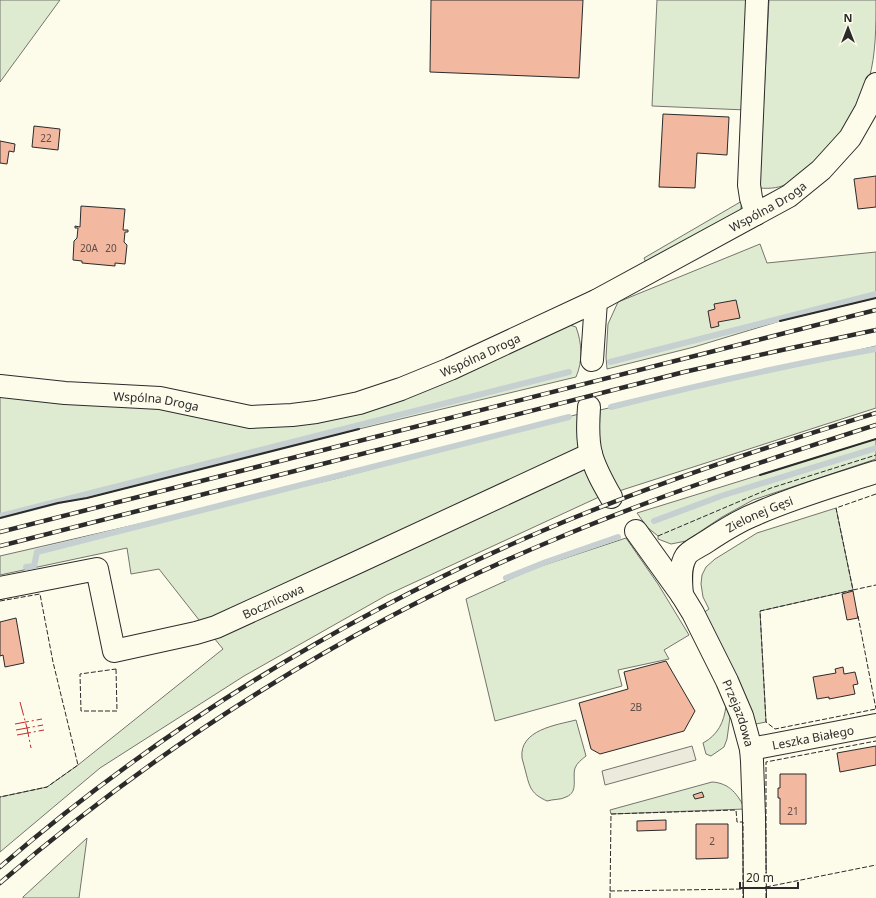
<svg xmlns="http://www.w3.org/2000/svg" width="876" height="898" font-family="'Noto Sans',sans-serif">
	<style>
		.green { fill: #deebd1; stroke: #74746e }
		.parking { fill: #eceadb; stroke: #74746e }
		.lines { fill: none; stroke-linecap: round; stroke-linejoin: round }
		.stream { stroke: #c7d0d0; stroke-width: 6 }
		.building { fill: #f2b8a0; stroke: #2b2b2b }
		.minor-casing { stroke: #2b2b2b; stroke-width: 24 }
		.minor { stroke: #fdfbea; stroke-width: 22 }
		.rail-casing { stroke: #2b2b2b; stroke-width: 4.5 }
		.rail { stroke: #fdfbea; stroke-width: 3; stroke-dasharray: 9; stroke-linecap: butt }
		.fence { stroke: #2b2b2b; stroke-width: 1; stroke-dasharray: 5 2; stroke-linecap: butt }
		.wall { stroke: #2b2b2b; stroke-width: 2 }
		.power { stroke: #c62828; stroke-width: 1; stroke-dasharray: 14 3 2 3; stroke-linecap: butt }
		.labels { text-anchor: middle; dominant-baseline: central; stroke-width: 3; stroke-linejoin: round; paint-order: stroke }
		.number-label { font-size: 10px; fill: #5d4e48 }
		.street-label { font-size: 12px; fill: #2b2b2b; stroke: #fdfbea }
	</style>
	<rect width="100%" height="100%" fill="#fdfbea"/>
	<g class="green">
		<path d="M0 0H60L0 82Z"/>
		<path d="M657 0H751L746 110 652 106Z"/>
		<path d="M769 0H876C876 26 876 54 869 79 860 113 837 144 810 166 791 182 785 190 759 188Z"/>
		<path d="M742 201 740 214 647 265 644 258Z"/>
		<path d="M760 244 767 263 876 252V298L780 321 694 347 607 369 606 357 608 324 618 302Z"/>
		<path d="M567 324 576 327C582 343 583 361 576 377L359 429 87 498 58 503 0 518V391L153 403 264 424Z"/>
		<path d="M876 346V408L619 491 600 455 599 439 600 410Z"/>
		<path d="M579 414 582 451 203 625 159 569 131 574 127 548 0 575V556L334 479Z"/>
		<path d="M876 439V459L753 500 722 517 686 541 671 544 658 539V536L647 527 637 513Z"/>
		<path d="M583 466 599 497 387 595 244 676 100 768 0 852V797L47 787 78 765 223 649 214 638Z"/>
		<path d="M836 508 853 590 760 611 766 722 756 724 748 704 703 613 709 609 703 597 701 584 702 575 706 567 715 559 757 533Z"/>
		<path d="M626 538 658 584 689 635 664 650 669 659 618 670 622 686 495 721 466 599 532 569Z"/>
		<path d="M726 706 730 717 727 739 724 747 711 756 706 754 703 743C718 735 724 722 726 706Z"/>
		<path d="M576 720 586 756C581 760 577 763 575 768 572 778 579 792 566 797 561 800 553 799 547 801 532 794 530 789 526 773 525 768 523 763 522 758 519 730 556 725 576 720Z"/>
		<path d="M712 782C730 783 738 795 745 809L611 814 610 810Z"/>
		<path d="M87 838 79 898H23V897Z"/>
	</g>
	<path class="parking" d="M692 746 696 760 605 785 602 771Z"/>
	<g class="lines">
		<g class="stream">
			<path d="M610 362 876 294"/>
			<path d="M611 407C699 385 787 365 876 349"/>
			<path d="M0 516 569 372"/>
			<path d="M654 521 721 496 876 448"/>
			<path d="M26 567 34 566 37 552 569 417"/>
			<path d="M506 578 546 562 618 537"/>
		</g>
	</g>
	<g class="building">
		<path d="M431 0H583L579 78 430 72Z"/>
		<path d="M663 114 729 117 727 155 697 153 695 188 659 187Z"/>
		<path d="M34 126 60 129 58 150 32 147Z"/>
		<path d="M0 141 15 144 14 152 9 151 7 164 0 163Z"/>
		<path d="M876 176V207L858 209 854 179Z"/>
		<path d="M81 206 125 209 123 230H128V232H125L124 242 127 245 125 264 115 263V266L82 263V261L73 260 74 241 77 238 78 228H75V226L80 227Z"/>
		<path d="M736 300 740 318 718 322 719 326 711 328 708 311 715 309 714 304Z"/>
		<path d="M853 591 858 618 847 620 842 594Z"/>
		<path d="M16 618 24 663 5 667 3 655 0 656V622Z"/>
		<path d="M666 661 695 711 684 731 600 754 591 749 579 703 628 689 624 672Z"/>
		<path d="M843 667 844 674 855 672 858 684 853 685 855 694 829 699V697L817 699 813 677 836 673 835 669Z"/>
		<path d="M876 746V765L840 772 837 753Z"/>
		<path d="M780 774H806V824H780V798H778V788H780Z"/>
		<path d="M702 792 704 797 695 799 693 795Z"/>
		<path d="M666 820V830L637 831V821Z"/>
		<path d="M696 824H728V858L696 859Z"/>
	</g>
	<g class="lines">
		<g class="minor-casing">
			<g id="minor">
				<path d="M756 214 751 198 749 185 757 0"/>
				<path d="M592 360 596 301"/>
				<path id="s1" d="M0 386 65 393 160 398 250 417 292 415 316 412 359 403 401 389 450 369 596 301 789 196 821 170 850 138 866 110 876 84"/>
				<path d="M589 407C588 422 587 439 591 454 595 469 603 483 611 497"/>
				<path id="s2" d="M636 531 682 595 693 613 727 681 742 716 751 749 752 761 754 816 755 898"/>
				<path id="s3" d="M0 588 97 569 114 651 196 633 216 627 358 562 591 454"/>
				<path id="s4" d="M682 595C681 583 679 567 686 556 689 551 700 546 706 542 721 532 738 521 756 514 794 497 836 485 876 472"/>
				<path id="s5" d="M751 749 876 725"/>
			</g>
		</g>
		<use href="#minor" class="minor"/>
		<g class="rail-casing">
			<g id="rail">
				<path d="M0 532 876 310"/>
				<path d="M0 546 684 372 782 350 876 330"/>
				<path d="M0 867C161 728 346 615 542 531 650 485 763 448 876 413"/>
				<path d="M0 883C164 742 351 624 551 541 657 496 766 460 876 425"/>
			</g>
		</g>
		<use href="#rail" class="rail"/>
		<g class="fence">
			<path d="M876 494 836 508 853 590 760 611 766 722 775 729 876 709"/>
			<path d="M658 536 771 488 876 455"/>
			<path d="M853 590 876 585"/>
			<path d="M0 601 40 594 53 662 78 765 47 787 0 797"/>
			<path d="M858 616 876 709"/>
			<path d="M116 669 117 711H81L80 674Z"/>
			<path d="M766 887 876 865"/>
			<path d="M610 891 743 889"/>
			<path d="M610 898 611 814 736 810 737 822H743V898"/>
			<path d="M766 898V762L876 741"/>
		</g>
		<g class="wall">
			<path d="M780 321 876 298"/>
			<path d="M760 475 876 439"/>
			<path d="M0 518 58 503 87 498 359 429"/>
		</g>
		<g class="power">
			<path d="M20 702 27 728 31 748"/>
			<path d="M15 724 42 719"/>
			<path d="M16 730 43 725"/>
			<path d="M17 735 44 730"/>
		</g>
	</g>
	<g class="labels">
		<g class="number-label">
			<text x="46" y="138">22</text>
			<text x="89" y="248">20A</text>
			<text x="111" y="248">20</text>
			<text x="636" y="707">2B</text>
			<text x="793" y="811">21</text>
			<text x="712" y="841">2</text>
		</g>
		<g class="street-label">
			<text stroke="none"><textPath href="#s1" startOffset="817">Wspólna Droga</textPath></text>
			<text stroke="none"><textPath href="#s1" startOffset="493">Wspólna Droga</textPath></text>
			<text stroke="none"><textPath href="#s1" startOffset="157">Wspólna Droga</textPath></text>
			<text stroke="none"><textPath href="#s4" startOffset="125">Zielonej Gęsi</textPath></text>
			<text stroke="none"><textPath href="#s3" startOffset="350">Bocznicowa</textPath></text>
			<text stroke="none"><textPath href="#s2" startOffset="210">Przejazdowa</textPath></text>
			<text stroke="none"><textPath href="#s5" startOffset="63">Leszka Białego</textPath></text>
		</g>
	</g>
	<g transform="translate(848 28)" stroke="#fdfbea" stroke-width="3" paint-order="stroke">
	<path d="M0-3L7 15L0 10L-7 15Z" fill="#2b2b2b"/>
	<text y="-6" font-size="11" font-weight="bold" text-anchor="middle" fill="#2b2b2b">N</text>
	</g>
	<path d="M740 882v6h58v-6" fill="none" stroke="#2b2b2b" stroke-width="2"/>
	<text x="746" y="882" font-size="12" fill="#2b2b2b" stroke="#fdfbea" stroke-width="3" paint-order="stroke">20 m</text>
</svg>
